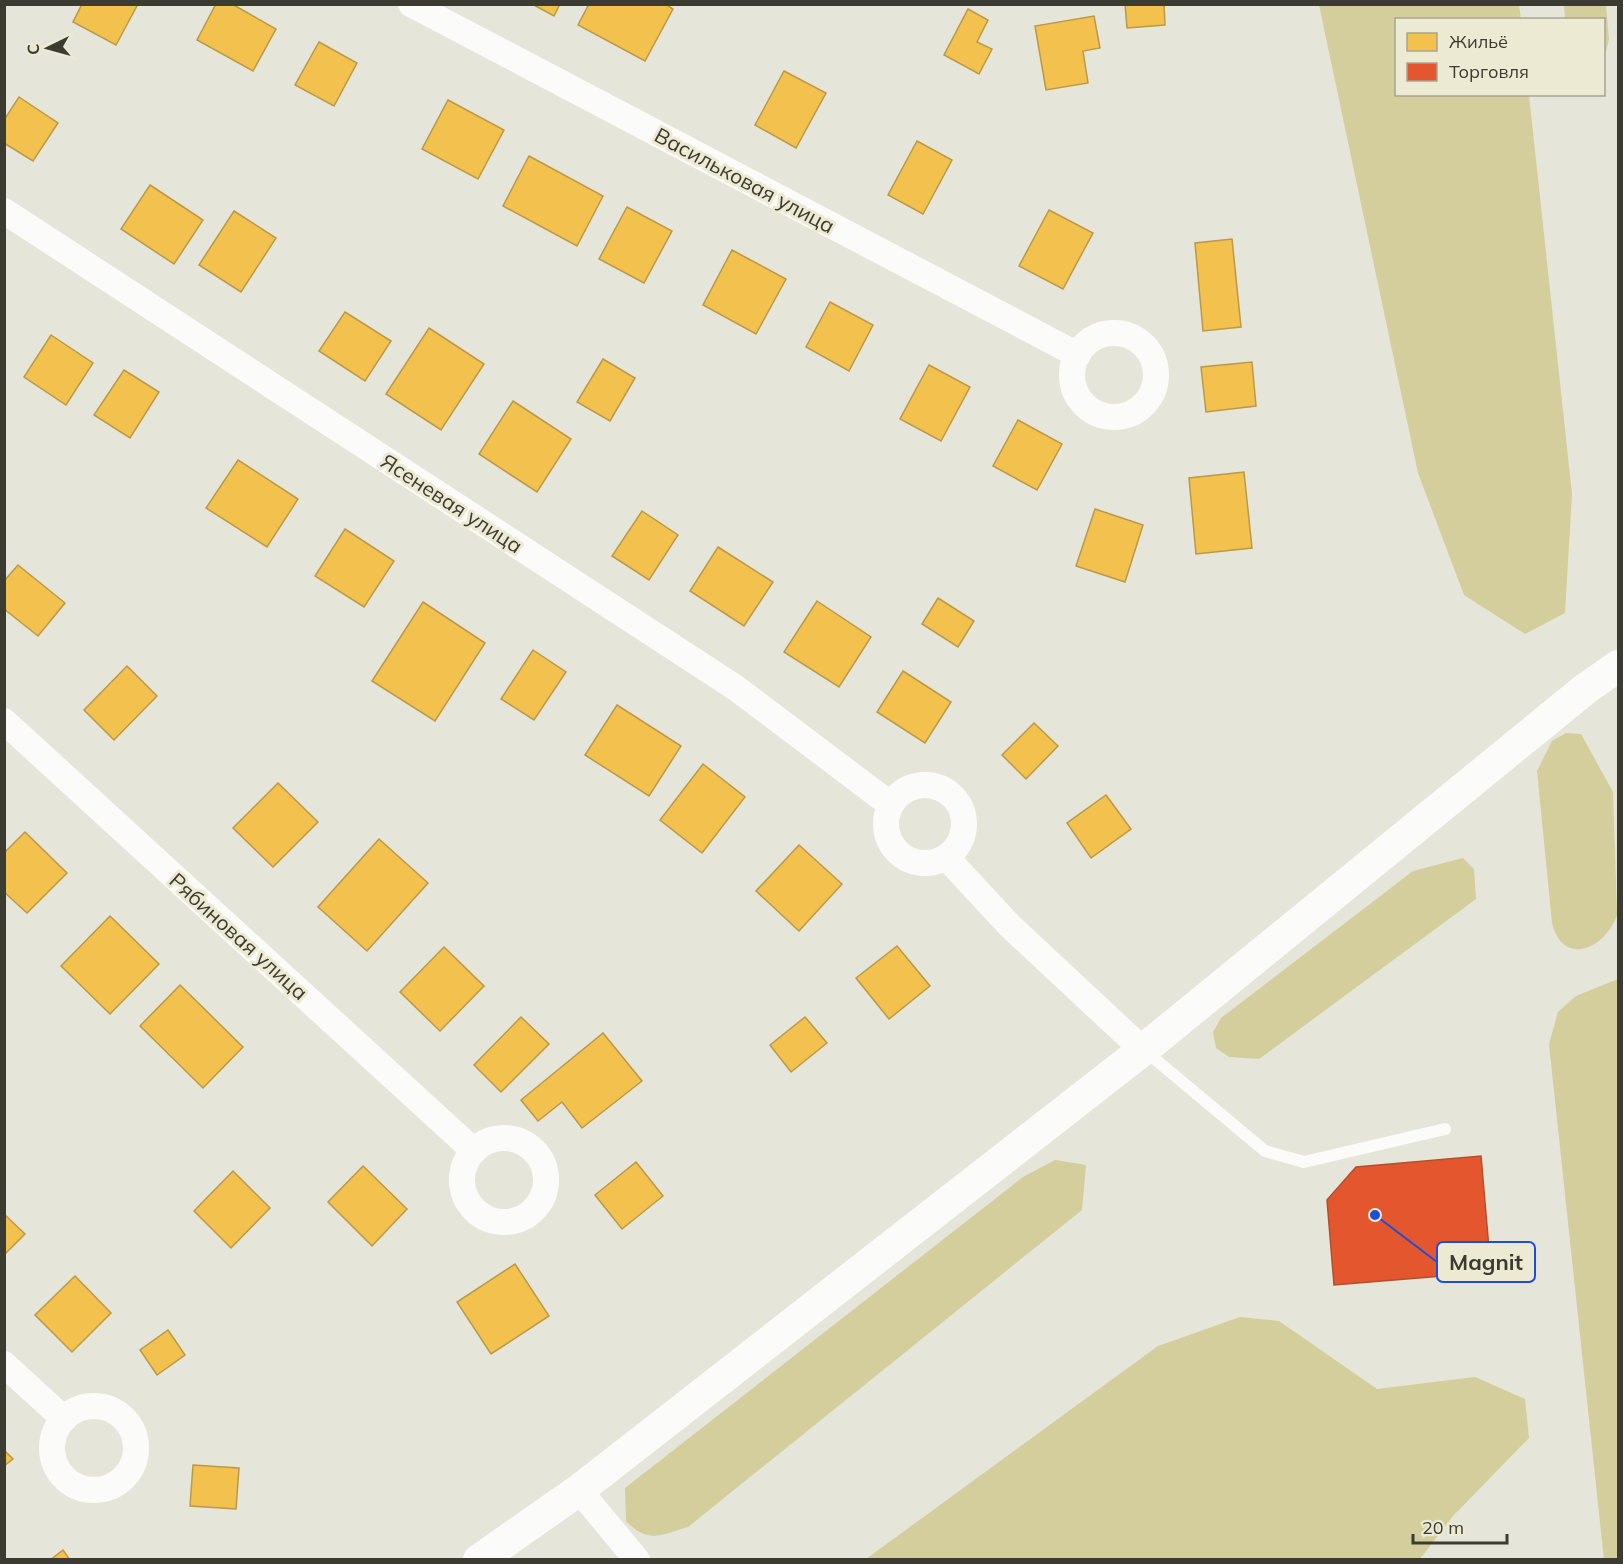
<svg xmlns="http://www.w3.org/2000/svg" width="1623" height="1564" font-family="Mulish,sans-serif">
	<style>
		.forest { fill: #d3ce9b }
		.homes { fill: #f2c14e; stroke: #bb9946; stroke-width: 1.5 }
		.shops { fill: #e4572e; stroke: #b24f2f; stroke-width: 1.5 }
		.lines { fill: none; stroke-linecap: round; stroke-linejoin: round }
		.service { stroke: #fbfbf9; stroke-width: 12 }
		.minor { stroke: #fbfbf9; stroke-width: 26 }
		.tertiary { stroke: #fbfbf9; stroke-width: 32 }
		.labels { text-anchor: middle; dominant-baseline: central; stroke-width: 6; stroke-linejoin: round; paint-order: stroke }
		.street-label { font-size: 21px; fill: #3c3b32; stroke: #ecead3 }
		.leader { fill: none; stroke: #1d4ed8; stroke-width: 2 }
		.callout-dot { fill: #1d4ed8; stroke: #ecead3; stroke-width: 2 }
		.callout { fill: #ecead3; stroke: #1d4ed8; stroke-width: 2 }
		.callout-label { font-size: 22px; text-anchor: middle; font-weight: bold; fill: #3c3b32 }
	</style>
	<rect width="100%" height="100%" fill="#e6e5d9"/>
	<g class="forest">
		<path d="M1319 5H1519L1521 19 1396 20V94L1529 95 1572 494 1565 613 1525 634 1464 595 1418 473Z"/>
		<path d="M1564 5H1606L1609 39 1604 60V20L1565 19Z"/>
		<path d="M1566 733 1581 734 1613 792 1617 915C1606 948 1563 968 1552 923L1537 771 1552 741Z"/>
		<path d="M1463 858 1474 869 1476 899 1259 1059 1229 1057 1216 1048 1213 1032 1221 1018 1413 871Z"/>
		<path d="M1618 979V1559L1604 1560 1549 1044 1558 1012 1576 996Z"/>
		<path d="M1055 1160 1086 1165 1082 1210 688 1527C661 1535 648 1544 626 1521L625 1488 1023 1177Z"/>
		<path d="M1240 1317 1279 1321 1377 1389 1475 1377 1525 1399 1529 1438 1453 1516 1420 1559H866L1158 1346Z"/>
	</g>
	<g class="homes">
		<path d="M82 4H138L116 45 73 22Z"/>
		<path d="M216 4H232L276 29 253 71 197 40Z"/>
		<path d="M532 4H560L554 16Z"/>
		<path d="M589 4H665L673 9 645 61 578 25Z"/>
		<path d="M1125 4H1164L1165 25 1127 28Z"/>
		<path d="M968 9 988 20 977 42 992 49 979 74 944 55Z"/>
		<path d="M1094 16 1100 48 1083 51 1088 83 1046 90 1035 26Z"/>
		<path d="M319 42 357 63 334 106 295 85Z"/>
		<path d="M784 71 826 93 796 148 755 125Z"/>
		<path d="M19 97 58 123 33 161 4 143V120Z"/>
		<path d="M448 100 504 130 478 179 422 149Z"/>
		<path d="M917 141 952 160 923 214 888 195Z"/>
		<path d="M529 156 603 196 577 246 503 206Z"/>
		<path d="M150 185 203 220 174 264 121 229Z"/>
		<path d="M627 207 672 231 644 283 599 259Z"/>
		<path d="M1049 210 1093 233 1063 289 1019 266Z"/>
		<path d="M234 211 276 238 241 292 199 265Z"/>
		<path d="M1232 239 1241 327 1203 331 1195 243Z"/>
		<path d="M732 250 786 279 756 334 703 305Z"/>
		<path d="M830 302 873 325 849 371 806 347Z"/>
		<path d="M345 312 391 341 365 381 319 351Z"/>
		<path d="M429 328 484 364 441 430 386 394Z"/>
		<path d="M51 335 93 363 66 405 24 377Z"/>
		<path d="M603 359 635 378 610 421 577 402Z"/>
		<path d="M1252 362 1256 406 1206 412 1201 367Z"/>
		<path d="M929 365 970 387 941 441 900 419Z"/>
		<path d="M124 370 159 392 130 438 94 415Z"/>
		<path d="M513 401 571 439 537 492 479 454Z"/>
		<path d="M1018 420 1062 444 1037 490 993 466Z"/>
		<path d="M238 460 298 499 267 547 206 508Z"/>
		<path d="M1244 472 1252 548 1196 554 1189 478Z"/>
		<path d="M1095 509 1143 525 1125 582 1076 566Z"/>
		<path d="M642 511 678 535 649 580 612 556Z"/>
		<path d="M345 529 394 561 364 607 315 576Z"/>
		<path d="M718 547 773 582 744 626 690 591Z"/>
		<path d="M18 565 65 603 38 636 4 609V581Z"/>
		<path d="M938 598 974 621 958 647 922 624Z"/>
		<path d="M817 601 871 637 839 687 784 652Z"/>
		<path d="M423 602 485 643 435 721 372 681Z"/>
		<path d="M533 650 566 672 534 720 501 699Z"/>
		<path d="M127 666 157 696 114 740 84 710Z"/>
		<path d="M903 671 951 702 925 743 877 712Z"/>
		<path d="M617 705 681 746 649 796 585 755Z"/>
		<path d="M1034 723 1058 746 1026 779 1002 755Z"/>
		<path d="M703 764 745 797 702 853 660 820Z"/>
		<path d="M278 783 318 822 273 867 233 828Z"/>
		<path d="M1106 795 1131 829 1091 858 1067 823Z"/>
		<path d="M25 832 67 873 27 913 4 892V853Z"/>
		<path d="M379 839 428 883 367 951 318 907Z"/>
		<path d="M799 845 842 884 799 931 756 891Z"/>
		<path d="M110 916 159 964 110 1014 61 966Z"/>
		<path d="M897 946 930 986 889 1019 856 978Z"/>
		<path d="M444 947 484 986 440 1031 400 992Z"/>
		<path d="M180 985 243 1047 203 1088 140 1026Z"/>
		<path d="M521 1017 549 1044 501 1092 474 1065Z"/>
		<path d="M805 1017 827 1043 791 1072 770 1045Z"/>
		<path d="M603 1033 642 1081 582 1128 562 1102 538 1121 521 1100Z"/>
		<path d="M636 1162 663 1196 622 1229 595 1195Z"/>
		<path d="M363 1166 407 1209 372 1246 328 1202Z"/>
		<path d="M233 1171 270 1208 231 1248 194 1211Z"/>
		<path d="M4 1214 25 1234 4 1255Z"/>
		<path d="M515 1264 549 1316 491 1354 457 1302Z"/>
		<path d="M75 1276 111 1313 72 1352 35 1315Z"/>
		<path d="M168 1330 185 1355 157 1375 140 1350Z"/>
		<path d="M4 1450 13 1459 4 1466Z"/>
		<path d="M193 1465 239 1468 236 1509 190 1506Z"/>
		<path d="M63 1550 70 1560H50Z"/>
	</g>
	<path class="shops" d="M1481 1156 1491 1272 1334 1285 1327 1200 1356 1167Z"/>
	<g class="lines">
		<path class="service" d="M1144 1050 1265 1151 1304 1162 1445 1129"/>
		<g class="minor">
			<path d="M411 4 1078 355"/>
			<path d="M4 211 736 688 891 805"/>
			<circle cx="1114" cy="375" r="42"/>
			<path d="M4 721 474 1151"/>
			<circle cx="925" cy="824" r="39"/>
			<path d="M946 857 1009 925 1143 1050"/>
			<circle cx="504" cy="1180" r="42"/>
			<path d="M4 1364 64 1419"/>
			<circle cx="94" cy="1448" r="42"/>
			<path d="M579 1490 637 1560"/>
		</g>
		<path class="tertiary" d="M479 1560 579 1490 1143 1050 1584 690 1618 666"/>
	</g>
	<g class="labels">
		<g class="street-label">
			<text transform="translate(745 180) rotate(28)">Васильковая улица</text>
			<text transform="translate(452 503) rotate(33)">Ясеневая улица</text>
			<text transform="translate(239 936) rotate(42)">Рябиновая улица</text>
		</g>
	</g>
	<path class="leader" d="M1375 1215L1437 1262"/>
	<circle class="callout-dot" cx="1375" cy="1215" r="6"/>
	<rect class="callout" x="1437" y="1242" width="98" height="40" rx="6"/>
	<g class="callout-label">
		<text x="1486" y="1270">Magnit</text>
	</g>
	<rect width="1623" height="1564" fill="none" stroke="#3c3b32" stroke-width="12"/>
	<rect x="1395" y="18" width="210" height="78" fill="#ecead3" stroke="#a6a493" stroke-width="1.5"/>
	<rect x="1407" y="33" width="30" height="18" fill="#f2c14e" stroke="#a6a493" stroke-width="1.5"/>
	<text x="1449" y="48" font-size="18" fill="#3c3b32">Жильё</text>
	<rect x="1407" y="63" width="30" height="18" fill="#e4572e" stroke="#a6a493" stroke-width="1.5"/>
	<text x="1449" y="78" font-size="18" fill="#3c3b32">Торговля</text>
	<g transform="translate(48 48) rotate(265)" stroke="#ecead3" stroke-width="4.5" paint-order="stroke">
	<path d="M0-4.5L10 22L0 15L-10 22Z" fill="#3c3b32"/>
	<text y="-9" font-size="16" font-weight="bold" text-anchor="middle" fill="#3c3b32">С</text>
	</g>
	<path d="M1413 1534v9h94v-9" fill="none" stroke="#3c3b32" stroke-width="3"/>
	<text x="1422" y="1534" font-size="18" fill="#3c3b32" stroke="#ecead3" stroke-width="4.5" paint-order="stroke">20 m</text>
</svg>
